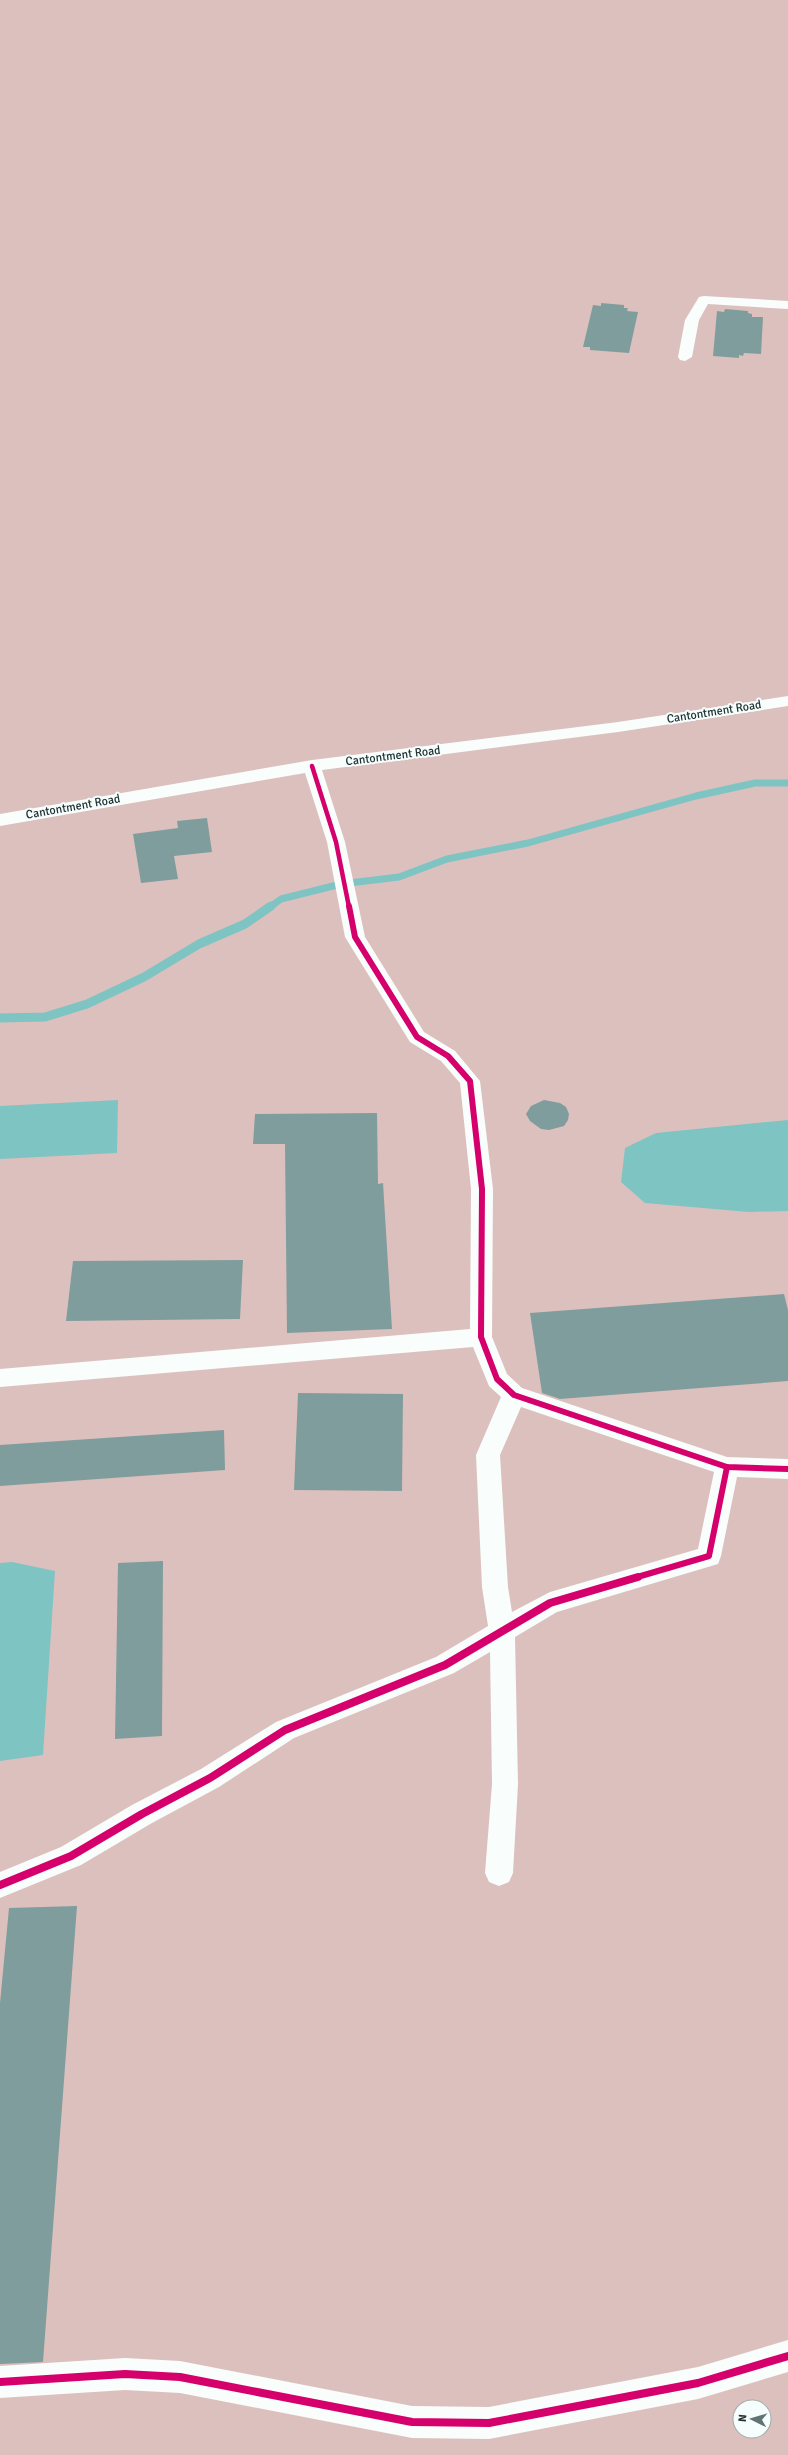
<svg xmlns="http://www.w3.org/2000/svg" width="788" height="2455" font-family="Signika,sans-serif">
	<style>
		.forest { fill: #dcc0bd; fill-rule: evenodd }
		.water { fill: #7ec4c3 }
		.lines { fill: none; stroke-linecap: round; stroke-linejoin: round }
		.stream-far1 { stroke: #7ec4c3; stroke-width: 7 }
		.stream { stroke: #7ec4c3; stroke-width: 9 }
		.building { fill: #7f9d9d }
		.minor { fill: #f9fdfc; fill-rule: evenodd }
		.cycleway-far2-casing { stroke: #f6fefd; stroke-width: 6 }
		.cycleway-far1-casing { stroke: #f6fefd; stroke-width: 8 }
		.cycleway-casing { stroke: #f6fefd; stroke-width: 10 }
		.cycleway-far2 { stroke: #d6006c; stroke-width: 4.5 }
		.cycleway-far1 { stroke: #d6006c; stroke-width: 6 }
		.cycleway { stroke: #d6006c; stroke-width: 8 }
		.labels { text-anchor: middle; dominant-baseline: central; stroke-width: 4; stroke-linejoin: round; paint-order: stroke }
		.street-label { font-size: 12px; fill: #213131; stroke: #f6fefd }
	</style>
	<rect width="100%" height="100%" fill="#d8efee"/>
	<path class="forest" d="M0 0H788V2455H0ZM740 2407H764V2431H740Z"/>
	<g class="water">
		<path d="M118 1100 117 1153 0 1159V1106Z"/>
		<path d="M788 1120V1211L749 1212 645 1203 621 1182 625 1148 656 1133Z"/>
		<path d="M12 1562 55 1571 43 1755 0 1761V1563Z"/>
	</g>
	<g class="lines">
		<path class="stream-far1" d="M270 907 281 899 341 884 399 877 447 859 528 843 696 796 755 783H788"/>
		<path class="stream" d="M0 1018 45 1017 87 1004 144 977 199 944 245 924 271 906"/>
	</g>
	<g class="building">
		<path d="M601 303 624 305V308H628L627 311 638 312 629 353 590 350V347H583L593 305 601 306Z"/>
		<path d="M725 309 748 311V313L752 314V317H763L761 354 744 353 743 356 739 355V358L713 356 717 311 724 312Z"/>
		<path d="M207 818 212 852 174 856 178 879 141 883 133 834 178 828 177 821Z"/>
		<path d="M544 1100 560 1103 566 1107 569 1114 568 1120 564 1126 549 1130 541 1129 530 1121 526 1114 531 1106Z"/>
		<path d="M377 1113 378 1184 383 1183 392 1329 287 1333 285 1144H253L255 1114Z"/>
		<path d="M243 1260 240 1319 66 1321 73 1261Z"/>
		<path d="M784 1294 788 1310V1381L560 1399 542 1393 530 1313Z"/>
		<path d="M298 1393 403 1394 402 1491 294 1490Z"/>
		<path d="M224 1430 225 1470 0 1486V1445Z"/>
		<path d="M163 1561 162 1736 115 1739 118 1563Z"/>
		<path d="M77 1906 43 2362 0 2364V2003L9 1908Z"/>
	</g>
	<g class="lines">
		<g class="minor">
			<path d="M704 296 788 301V309L708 304 699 320 692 357 685 361 680 360 678 357 685 320 699 297Z"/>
			<path d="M788 696V706L618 732 322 770 345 842 365 937 424 1032 455 1051 480 1081 493 1189 492 1337 507 1374 522 1388 727 1457 788 1459V1479L737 1477 721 1556 718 1564 557 1612 515 1637 518 1784 513 1873 509 1882 499 1886 489 1882 485 1873 492 1784 490 1652 454 1673 294 1738 219 1787 152 1823 81 1865 0 1898V1872L61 1847 132 1805 201 1769 276 1722 436 1657 488 1626 482 1587 476 1455 501 1397 489 1386 473 1347 0 1387V1369L470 1329 471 1189 460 1083 441 1061 410 1042 345 937 327 842 305 773 0 826V814L312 760 618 722ZM521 1407 714 1472 698 1549 550 1592 512 1612 508 1587 500 1455Z"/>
			<path d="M788 2340V2372L698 2399 489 2439 412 2438 180 2393 125 2390 0 2398V2366L125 2358 180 2361 412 2406 489 2407 698 2367Z"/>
		</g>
		<g class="cycleway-far2-casing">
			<path id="cycleway-far2" d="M312 766 336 842 349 907"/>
		</g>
		<g class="cycleway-far1-casing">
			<g id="cycleway-far1">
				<path d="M349 906 355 937 417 1037 448 1056 470 1081 482 1189 481 1337 497 1379 514 1395 727 1467 788 1469"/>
				<path d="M634 1578 709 1556 727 1467"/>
			</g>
		</g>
		<g class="cycleway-casing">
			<g id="cycleway">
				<path d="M0 1885 71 1856 142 1814 210 1778 285 1730 445 1665 550 1603 638 1577"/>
				<path d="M0 2382 125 2374 180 2377 412 2422 489 2423 698 2383 788 2356"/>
			</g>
		</g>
		<use href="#cycleway-far2" class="cycleway-far2"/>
		<use href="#cycleway-far1" class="cycleway-far1"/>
		<use href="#cycleway" class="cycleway"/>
	</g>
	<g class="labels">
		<g class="street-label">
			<text transform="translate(714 712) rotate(-9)">Cantontment Road</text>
			<text transform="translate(393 756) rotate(-7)">Cantontment Road</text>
			<text transform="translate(73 807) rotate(-10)">Cantontment Road</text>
		</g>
	</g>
	<g transform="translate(752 2419) rotate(275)"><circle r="19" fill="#f6fefd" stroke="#a1acab"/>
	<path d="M0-3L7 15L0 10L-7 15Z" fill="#617473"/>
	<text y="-6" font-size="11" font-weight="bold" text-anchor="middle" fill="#213131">N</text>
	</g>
</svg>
